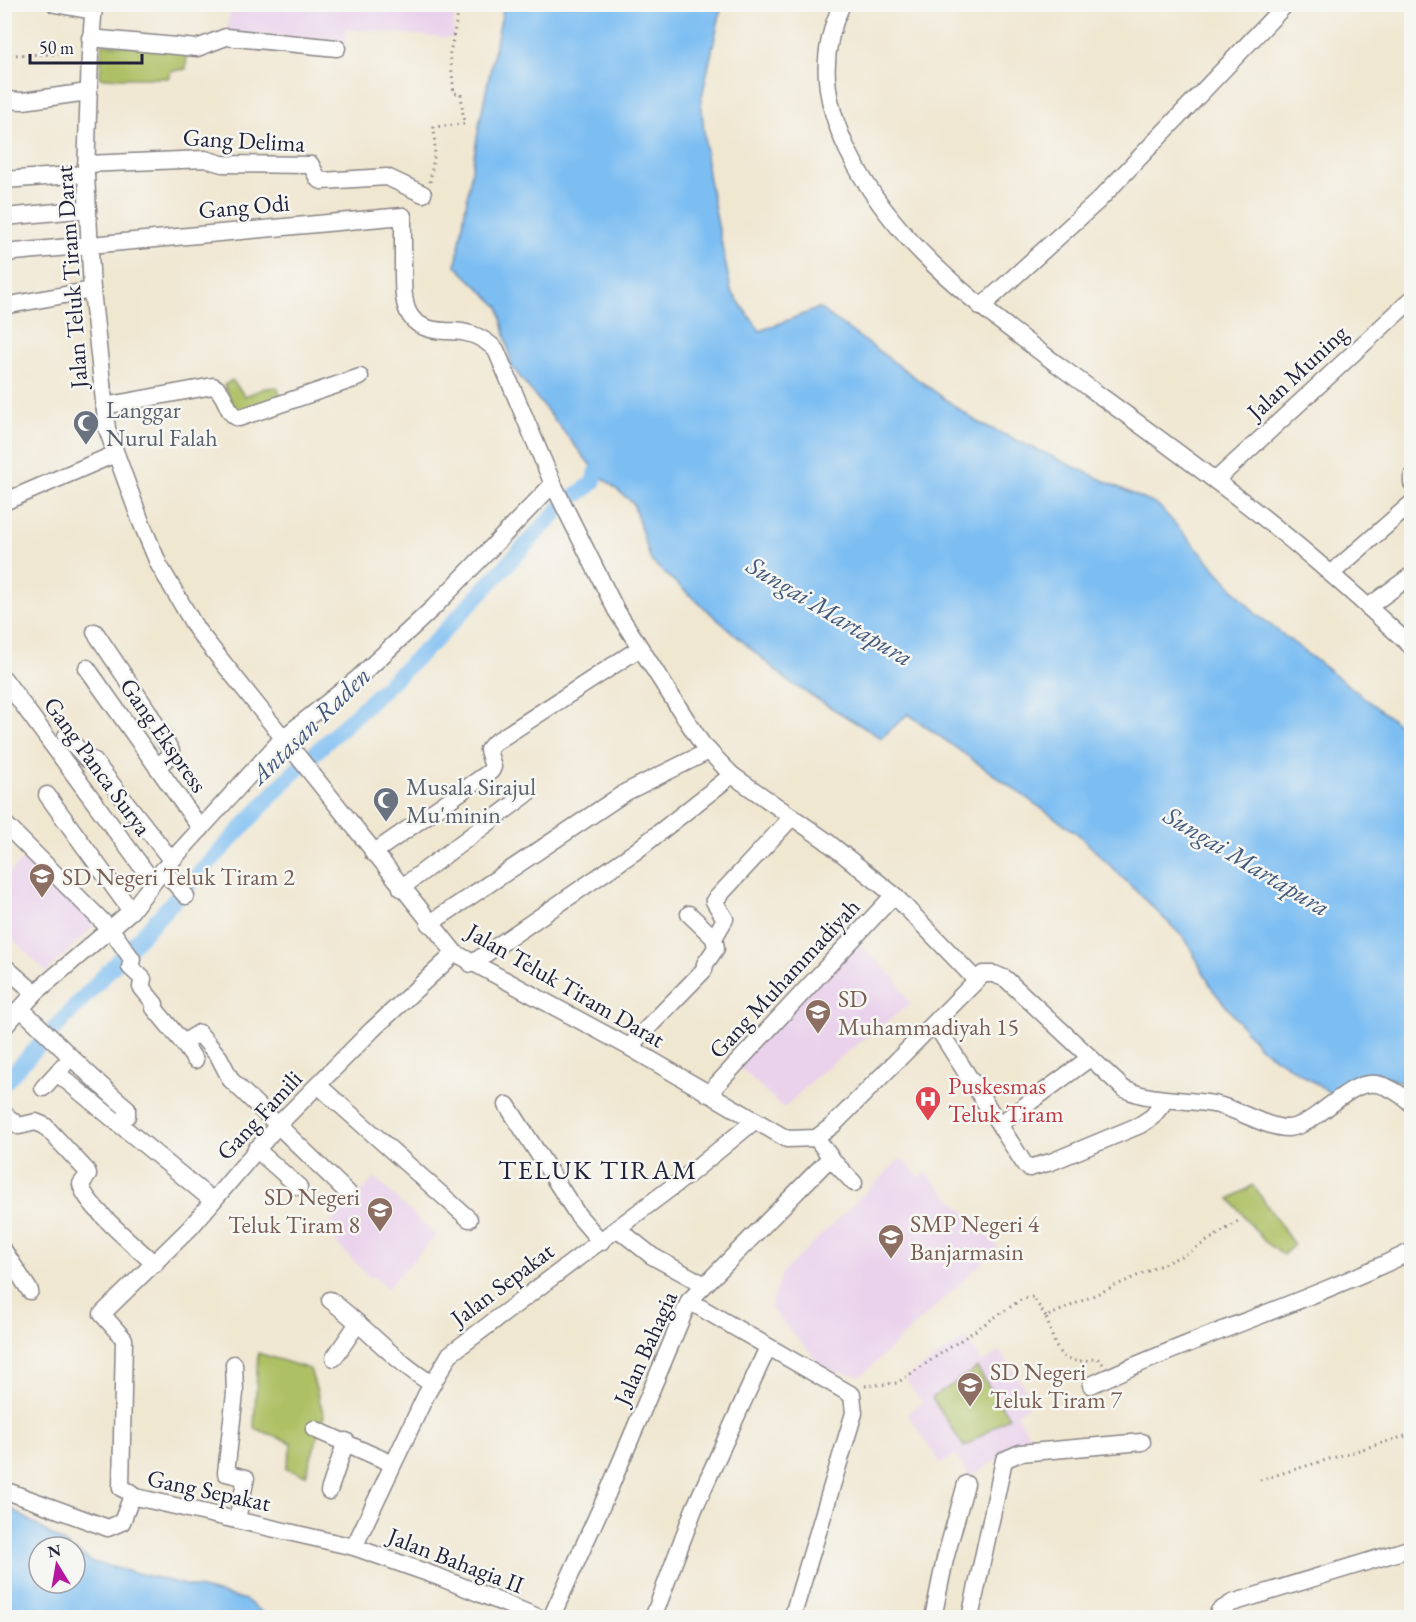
<svg xmlns="http://www.w3.org/2000/svg" width="1416" height="1622" font-family="'EB Garamond',serif">
	<style>
		.built { fill: #ead1ec }
		.green { fill: #adc064; stroke: #687150; stroke-width: 1.5 }
		.water { fill: #7dbef2; stroke: #507096; stroke-width: 1.5 }
		.lines { fill: none; stroke-linecap: round; stroke-linejoin: round }
		.canal { stroke: #7dbef2; stroke-width: 16 }
		.minor-casing { stroke: #898486; stroke-width: 19 }
		.path { stroke: #898486; stroke-width: 3; stroke-dasharray: 1.5 4.5; stroke-linecap: butt }
		.minor { stroke: #fff; stroke-width: 16 }
		.labels { text-anchor: middle; dominant-baseline: central; stroke-width: 5; stroke-linejoin: round; paint-order: stroke }
		.street-label { font-size: 24px; fill: #22223b; stroke: #f6f6f2 }
		.worship-label { font-size: 24px; fill: #5b616d; stroke: #f6f6f2; text-anchor: start }
		.education-label { font-size: 24px; fill: #785e54; stroke: #f6f6f2; text-anchor: start }
		.health-label { font-size: 24px; fill: #be3a42; stroke: #f6f6f2; text-anchor: start }
		.water-label { font-size: 26px; font-style: italic; fill: #42597b; stroke: #f6f6f2 }
		.quarter-label { font-size: 27px; letter-spacing: 1.5px; fill: #22223b; stroke: #f6f6f2 }
	</style>
	<rect width="100%" height="100%" fill="#f6f6f2"/>
	<filter id="ink" filterUnits="userSpaceOnUse"><feTurbulence type="fractalNoise" baseFrequency=".0167" numOctaves="2"/><feDisplacementMap in="SourceGraphic" scale="12" xChannelSelector="R" yChannelSelector="G"/><feConvolveMatrix kernelMatrix="1 2 1 2 8 2 1 2 1" color-interpolation-filters="sRGB"/></filter>
	<filter id="wash" filterUnits="userSpaceOnUse"><feTurbulence type="fractalNoise" baseFrequency=".008" numOctaves="4" result="noise"/><feDisplacementMap in="SourceGraphic" scale="24" xChannelSelector="R" yChannelSelector="G"/><feGaussianBlur stdDeviation="1.35" result="paint"/><feColorMatrix in="noise" values="0 0 0 0 0 0 0 0 0 0 0 0 0 0 0 0 0 1.4 0 .05"/><feComposite in="paint" operator="in"/></filter>
	<g filter="url(#wash)">
		<rect width="100%" height="100%" fill="#f0e7d1"/>
		<g class="built">
			<path d="M231 5H455L453 38 346 29 345 46 227 31Z"/>
			<path d="M32 851 100 920 46 972 5 931V877Z"/>
			<path d="M855 940 895 978 910 1004 821 1072 784 1108 738 1066Z"/>
			<path d="M901 1158 920 1177 925 1172 999 1247 861 1376 826 1370 770 1308 782 1273Z"/>
			<path d="M375 1178 436 1236 387 1288 373 1276 370 1278 324 1230Z"/>
			<path d="M966 1338 982 1363 1000 1351 1034 1402 1016 1414 1031 1437 970 1477 955 1454 941 1464 907 1413 922 1403 905 1378Z"/>
		</g>
		<g class="green">
			<path d="M102 44 187 49 186 69 171 71 168 78H100Z"/>
			<path d="M232 380 245 396 265 388 277 387 281 397 237 414 224 385Z"/>
			<path d="M1253 1185 1294 1245 1283 1255 1264 1241 1230 1199Z"/>
			<path d="M258 1353 310 1369 324 1415 306 1475 286 1469 292 1443 254 1428Z"/>
			<path d="M977 1368 1009 1417 964 1447 932 1398Z"/>
		</g>
		<g class="water">
			<path d="M504 5H722L701 101 708 175 731 291 760 331 819 308 977 422 1159 506 1255 613 1411 734V1087L1376 1072 1332 1094 1259 1047 1213 990 1186 940 1079 835 908 714 881 738 789 682 651 561 633 503 596 472 512 367 499 307 456 266 480 120Z"/>
			<path d="M4 1504 70 1547H39V1583H75V1550L92 1562 246 1600 268 1617H5Z"/>
		</g>
		<g class="lines">
			<path class="canal" d="M4 1083 290 776 438 638 564 504 593 483 596 472 612 458"/>
		</g>
	</g>
	<g filter="url(#ink)">
		<g class="lines">
			<g class="minor-casing">
				<g id="minor">
					<path d="M55 4 93 11"/>
					<path d="M94 4 90 54 86 174 92 290 107 429 141 522 159 565 197 630 455 953 629 1047 787 1139 816 1138 833 1125 983 974H994L1006 979 1124 1089C1157 1103 1185 1098 1218 1105 1239 1110 1267 1128 1288 1128 1299 1127 1309 1121 1317 1115 1355 1087 1370 1067 1412 1104"/>
					<path d="M842 4C818 55 824 100 847 149 893 244 975 303 1058 365 1110 403 1162 440 1213 479 1283 530 1348 588 1412 647"/>
					<path d="M90 38 197 48 226 37 337 48"/>
					<path d="M4 100 23 101 88 92"/>
					<path d="M86 164 205 159 222 164 311 165 318 179 322 181 387 177 423 194"/>
					<path d="M4 180 86 174"/>
					<path d="M5 217 88 209"/>
					<path d="M4 253 403 216C403 233 403 250 403 267 403 302 402 330 446 331 467 331 481 335 496 350L553 484 616 610 702 744 732 775 825 840 894 895 976 980"/>
					<path d="M4 306 92 290"/>
					<path d="M981 307 1099 200 1286 4"/>
					<path d="M104 406 213 386C227 392 225 414 239 418L360 377"/>
					<path d="M1412 477V483"/>
					<path d="M1216 480 1412 299"/>
					<path d="M4 502 115 454"/>
					<path d="M1332 573 1412 503"/>
					<path d="M1368 607 1412 575"/>
					<path d="M95 632 148 711 171 751V755L157 767"/>
					<path d="M87 668 201 829"/>
					<path d="M4 679 153 882"/>
					<path d="M66 736 87 759 93 760 172 861"/>
					<path d="M47 795 131 911"/>
					<path d="M4 823 112 931 132 959 130 967 143 979 141 987 155 1004 154 1008 183 1043 199 1033 219 1057 231 1080 348 1193"/>
					<path d="M373 853 491 771 493 767 488 750 494 743 640 648"/>
					<path d="M163 870 186 896"/>
					<path d="M401 888 527 794"/>
					<path d="M689 914 714 938"/>
					<path d="M429 924 626 792 709 751"/>
					<path d="M471 964 636 851 732 775"/>
					<path d="M4 966 35 993"/>
					<path d="M20 1008C56 1041 89 1077 127 1108V1116L119 1124"/>
					<path d="M935 1024 1025 1165 1029 1168 1051 1162 1140 1125 1152 1117 1165 1101"/>
					<path d="M4 1027 35 993 131 911 163 870 283 738 357 679 434 607 553 484"/>
					<path d="M183 1043 195 1060"/>
					<path d="M629 1047 704 970 705 964 716 948 714 938 725 919 714 901 792 817"/>
					<path d="M57 1073 213 1201"/>
					<path d="M319 1086 469 1219"/>
					<path d="M43 1088 64 1065"/>
					<path d="M708 1094 894 895"/>
					<path d="M507 1105 577 1214 601 1242"/>
					<path d="M4 1114 19 1126 36 1122 45 1126 87 1171 88 1175 81 1184C83 1203 138 1249 155 1264"/>
					<path d="M1000 1124 1090 1058"/>
					<path d="M256 1149 299 1187"/>
					<path d="M829 1157 854 1183"/>
					<path d="M618 1229 652 1256 703 1284"/>
					<path d="M4 1251 30 1291"/>
					<path d="M330 1300C366 1327 393 1360 432 1384"/>
					<path d="M689 1301 852 1395 854 1413 792 1618"/>
					<path d="M334 1358 358 1323"/>
					<path d="M234 1364 235 1393 226 1473 246 1478 237 1519"/>
					<path d="M1091 1385C1196 1336 1308 1302 1412 1251"/>
					<path d="M314 1429 393 1464"/>
					<path d="M4 1490 108 1528 122 1522 130 1501 136 1497 354 1547 439 1577 540 1618"/>
					<path d="M329 1491 346 1441"/>
					<path d="M132 1498 130 1492 121 1488 124 1339 102 1314 190 1228 277 1126 372 1030 455 953"/>
					<path d="M354 1547 426 1395 450 1354 692 1172 753 1122"/>
					<path d="M551 1618 608 1492 689 1301 828 1160 829 1155 816 1138"/>
					<path d="M653 1618 694 1509 768 1347"/>
					<path d="M933 1618 945 1559 966 1484"/>
					<path d="M970 1618 1004 1460 1020 1453 1142 1442"/>
					<path d="M1217 1618 1219 1611 1232 1603 1412 1548"/>
				</g>
			</g>
			<g class="path">
				<path d="M4 55 75 54"/>
				<path d="M430 182 435 150 434 127 464 124 461 94 454 93 450 53 460 4"/>
				<path d="M1103 1364 1097 1358C1057 1369 1057 1349 1046 1317L1190 1252 1240 1220"/>
				<path d="M865 1386 897 1383 1022 1299 1033 1297 1046 1317"/>
				<path d="M1260 1480 1412 1434"/>
			</g>
			<use href="#minor" class="minor"/>
		</g>
	</g>
	<defs>
		<g id="mosque-pin" transform="scale(1.35)"><path d="M0 17L-7.5 6A9.5 9.5 0 1 1 7.5 6Z" fill="#6b7280" stroke="#f6f6f2"/><path d="M3.5-4.9A6 6 0 1 0 3.5 4.9A5 5 0 1 1 3.5-4.9Z" fill="#fff"/></g>
		<g id="school-pin" transform="scale(1.35)"><path d="M0 17L-7.5 6A9.5 9.5 0 1 1 7.5 6Z" fill="#8d6e63" stroke="#f6f6f2"/><path d="M0-5L7-2L0 1L-7-2ZM-4 1L0 2.5L4 1V4Q0 6-4 4Z" fill="#fff"/></g>
		<g id="hospital-pin" transform="scale(1.35)"><path d="M0 17L-7.5 6A9.5 9.5 0 1 1 7.5 6Z" fill="#e0444e" stroke="#f6f6f2"/><path d="M-5-5h3v3.5h4V-5h3V5h-3V1.5h-4V5h-3Z" fill="#fff"/></g>
	</defs>
	<g fill-rule="evenodd">
		<use href="#mosque-pin" x="86" y="423"/>
		<use href="#mosque-pin" x="386" y="800"/>
		<use href="#school-pin" x="42" y="876"/>
		<use href="#school-pin" x="818" y="1012"/>
		<use href="#hospital-pin" x="928" y="1099"/>
		<use href="#school-pin" x="380" y="1210"/>
		<use href="#school-pin" x="891" y="1237"/>
		<use href="#school-pin" x="970" y="1385"/>
	</g>
	<g class="labels">
		<g class="street-label">
			<text transform="translate(244 140) rotate(3)">Gang Delima</text>
			<text transform="translate(244 206) rotate(-5)">Gang Odi</text>
			<text transform="translate(71 277) rotate(-94)">Jalan Teluk Tiram Darat</text>
			<text transform="translate(1297 372) rotate(-43)">Jalan Muning</text>
			<text transform="translate(164 735) rotate(55)">Gang Ekspress</text>
			<text transform="translate(98 766) rotate(54)">Gang Panca Surya</text>
			<text transform="translate(784 978) rotate(-47)">Gang Muhammadiyah</text>
			<text transform="translate(566 985) rotate(30)">Jalan Teluk Tiram Darat</text>
			<text transform="translate(259 1115) rotate(-47)">Gang Famili</text>
			<text transform="translate(502 1284) rotate(-37)">Jalan Sepakat</text>
			<text transform="translate(645 1348) rotate(-66)">Jalan Bahagia</text>
			<text transform="translate(209 1490) rotate(12)">Gang Sepakat</text>
			<text transform="translate(456 1560) rotate(21)">Jalan Bahagia II</text>
		</g>
		<g class="worship-label">
			<text x="106" y="409">Langgar<tspan x="106" dy="28">Nurul Falah</tspan></text>
			<text x="406" y="786">Musala Sirajul<tspan x="406" dy="28">Mu'minin</tspan></text>
		</g>
		<g class="education-label">
			<text x="62" y="876">SD Negeri Teluk Tiram 2</text>
			<text x="838" y="998">SD<tspan x="838" dy="28">Muhammadiyah 15</tspan></text>
			<text x="360" y="1196" text-anchor="end">SD Negeri<tspan x="360" dy="28">Teluk Tiram 8</tspan></text>
			<text x="910" y="1223">SMP Negeri 4<tspan x="910" dy="28">Banjarmasin</tspan></text>
			<text x="990" y="1371">SD Negeri<tspan x="990" dy="28">Teluk Tiram 7</tspan></text>
		</g>
		<g class="health-label">
			<text x="948" y="1085">Puskesmas<tspan x="948" dy="28">Teluk Tiram</tspan></text>
		</g>
		<g class="water-label">
			<text transform="translate(830 611) rotate(31)">Sungai Martapura</text>
			<text transform="translate(310 725) rotate(-44)">Antasan Raden</text>
			<text transform="translate(1247 861) rotate(31)">Sungai Martapura</text>
		</g>
		<g class="quarter-label">
			<text x="598" y="1169">TELUK TIRAM</text>
		</g>
	</g>
	<rect width="1416" height="1622" fill="none" stroke="#f6f6f2" stroke-width="24"/>
	<g transform="translate(57 1565) rotate(349)"><circle r="28" fill="#f6f6f2" stroke="#a1a1a9" stroke-width="1.5"/>
	<path d="M0-4.5L10 22L0 15L-10 22Z" fill="#b5179e"/>
	<text y="-9" font-size="16" font-weight="bold" text-anchor="middle" fill="#22223b">N</text>
	</g>
	<path d="M30 54v9h112v-9" fill="none" stroke="#22223b" stroke-width="3"/>
	<text x="39" y="54" font-size="18" fill="#22223b" stroke="#f6f6f2" stroke-width="4.5" paint-order="stroke">50 m</text>
</svg>
